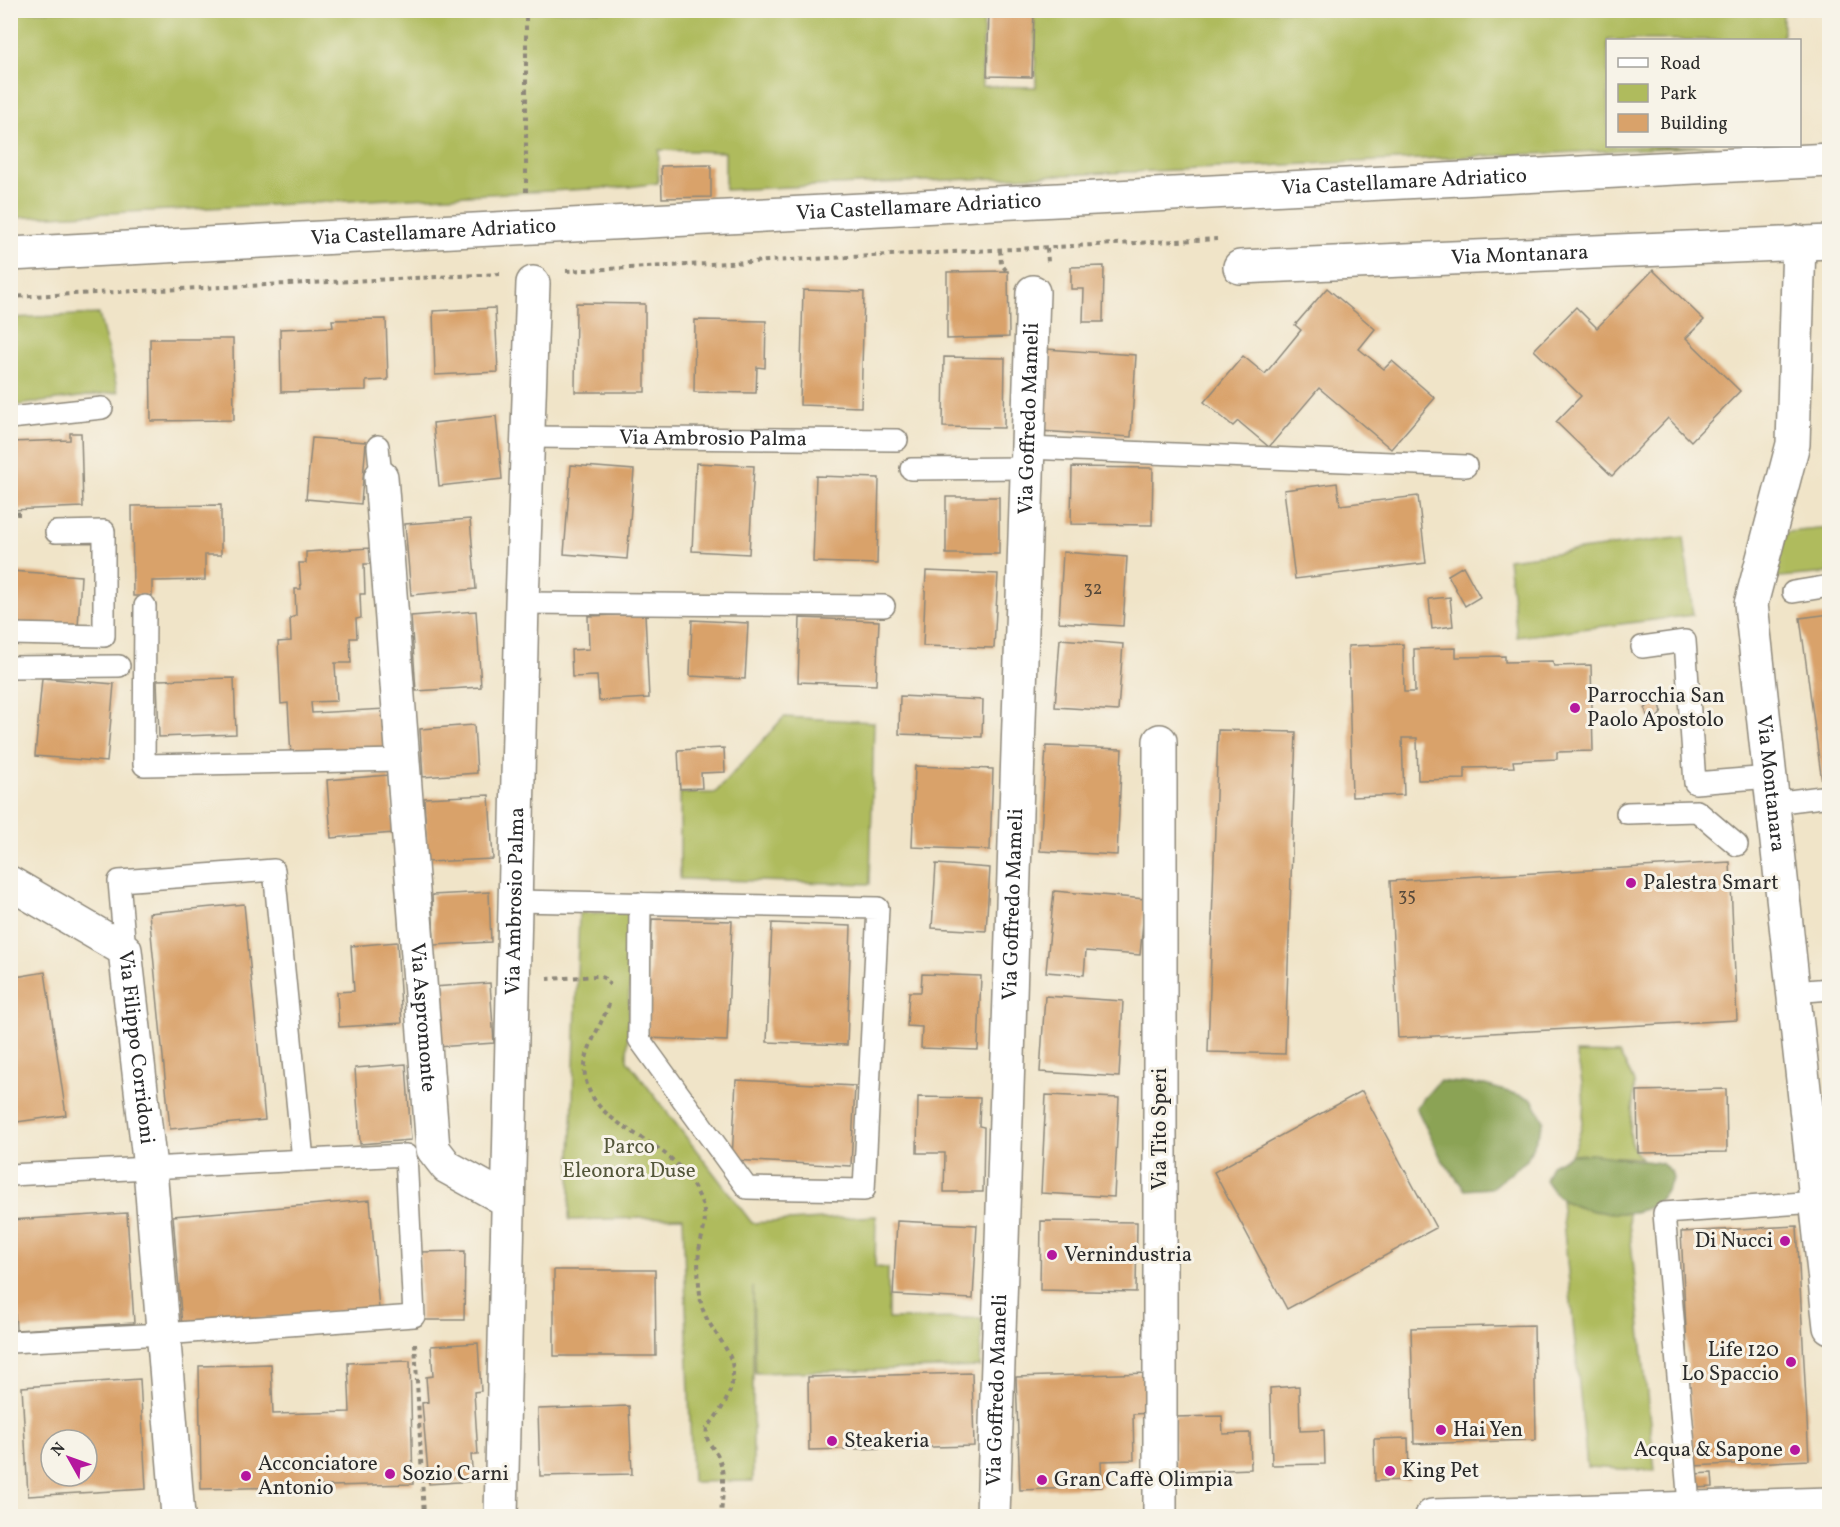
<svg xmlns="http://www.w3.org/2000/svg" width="1840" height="1527" font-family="Vollkorn,serif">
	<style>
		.green { fill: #afbb5d; stroke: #6d7344; stroke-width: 1.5 }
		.forest { fill: #8ba354; stroke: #5b6740; stroke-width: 1.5 }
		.building { fill: #d9a26a; fill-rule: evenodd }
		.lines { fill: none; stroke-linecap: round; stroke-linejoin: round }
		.service-casing { stroke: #8e887a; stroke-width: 24 }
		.minor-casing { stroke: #8e887a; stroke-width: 36 }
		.secondary-casing { stroke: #8e887a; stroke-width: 36 }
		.path { stroke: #8e887a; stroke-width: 4; stroke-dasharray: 4.5 4.5; stroke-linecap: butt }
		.service { stroke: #fff; stroke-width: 21 }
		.minor { stroke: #fff; stroke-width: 33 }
		.secondary { stroke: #fff; stroke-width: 33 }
		.poi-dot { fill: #b5179e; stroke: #f7f3e8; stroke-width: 2 }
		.labels { text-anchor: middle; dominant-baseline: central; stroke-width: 6; stroke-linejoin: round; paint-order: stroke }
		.number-label { font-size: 18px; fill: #56493b }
		.street-label { font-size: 21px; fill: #2b2b2b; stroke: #f7f3e8 }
		.poi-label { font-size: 21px; fill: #2b2b2b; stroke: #f7f3e8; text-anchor: start }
		.park-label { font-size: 21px; fill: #53563a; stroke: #f7f3e8 }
	</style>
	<rect width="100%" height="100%" fill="#f7f3e8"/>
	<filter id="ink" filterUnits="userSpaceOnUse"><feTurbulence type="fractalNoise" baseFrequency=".0167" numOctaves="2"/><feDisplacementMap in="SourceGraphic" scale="12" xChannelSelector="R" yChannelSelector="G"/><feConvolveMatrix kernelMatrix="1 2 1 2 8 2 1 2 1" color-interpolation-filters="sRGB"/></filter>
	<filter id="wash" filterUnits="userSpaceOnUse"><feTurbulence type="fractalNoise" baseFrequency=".008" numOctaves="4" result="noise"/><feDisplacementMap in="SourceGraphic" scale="24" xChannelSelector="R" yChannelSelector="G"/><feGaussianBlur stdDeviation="1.35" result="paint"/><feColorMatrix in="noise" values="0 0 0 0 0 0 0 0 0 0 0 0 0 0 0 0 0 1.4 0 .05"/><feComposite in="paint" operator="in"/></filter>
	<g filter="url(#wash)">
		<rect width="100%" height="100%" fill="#f0e4c8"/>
		<g class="green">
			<path d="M1783 10V40H1608V146H1714L725 190V152L659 150 658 183 628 187 11 218 10 11H984L982 86 1036 87 1034 11Z"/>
			<path d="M99 314 118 392 11 406V318Z"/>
			<path d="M1829 528V573L1769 578 1787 532Z"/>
			<path d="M1684 537 1693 615 1517 637 1508 559Z"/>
			<path d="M784 717 874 722 870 884 680 879V793H715Z"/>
			<path d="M632 912 627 1060 752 1223 876 1216 875 1267 888 1268V1319L982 1318 980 1367 755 1373 753 1287V1481L692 1482 683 1217 569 1220 579 913Z"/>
			<path d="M1576 1053 1619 1054C1624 1063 1633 1075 1634 1084 1636 1110 1620 1138 1641 1158L1571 1155C1589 1121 1585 1089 1576 1053Z"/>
			<path d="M1561 1200 1578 1207 1628 1213 1655 1471 1587 1467Z"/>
		</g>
		<g class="forest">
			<path d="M1439 1081 1485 1085 1532 1099 1544 1121 1527 1160 1491 1188 1465 1190 1441 1158 1416 1107Z"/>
			<path d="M1591 1154 1661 1163 1671 1171 1673 1179C1667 1189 1661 1202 1650 1207 1627 1218 1585 1213 1564 1201 1556 1197 1550 1187 1545 1180L1551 1165 1571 1155Z"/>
		</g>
		<g id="blocks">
			<g class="building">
				<path d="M989 10H1034L1032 77 987 76Z"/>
				<path d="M711 165V197L662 198 661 166Z"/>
				<path d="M1104 266 1103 322H1083L1084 289H1071V267Z"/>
				<path d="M1653 270 1704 320 1686 338 1740 391 1691 441 1668 418 1612 476 1556 422 1581 396 1534 350 1576 307 1597 328Z"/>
				<path d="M1008 271 1009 337 947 339V272Z"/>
				<path d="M1327 288 1375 329 1359 349 1384 369 1392 361 1435 398 1391 449 1319 388 1269 447 1238 421 1233 426 1204 402 1243 356 1265 374 1301 330 1295 325Z"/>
				<path d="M803 290 864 292 861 407 800 405Z"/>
				<path d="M576 303 645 304V392H575Z"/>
				<path d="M495 308 498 372 435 375 433 311Z"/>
				<path d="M386 319 388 380 366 381V390L281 392 280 329 333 327 332 320Z"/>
				<path d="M695 320 766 321 765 368 757 367 756 393 694 392Z"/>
				<path d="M150 339H233L234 420 151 421Z"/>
				<path d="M1045 349 1136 355 1131 437 1040 431Z"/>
				<path d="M944 357 1005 358 1004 428 943 427Z"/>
				<path d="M496 416 502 479 439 486 433 423Z"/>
				<path d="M70 433H81L83 507 10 510V442L70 440Z"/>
				<path d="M312 438 366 442 361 504 306 499Z"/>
				<path d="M696 463 754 466 749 554 692 551Z"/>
				<path d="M571 465 634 470 627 559 564 554Z"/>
				<path d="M1072 467 1153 468 1152 525 1071 524Z"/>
				<path d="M816 476 879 478 877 564 813 562Z"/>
				<path d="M1337 483 1340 505 1418 496 1426 563 1295 579 1284 490Z"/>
				<rect x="946" y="497" width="53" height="57"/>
				<path d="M221 505V555H205V580L152 581V596H133L132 506Z"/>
				<path d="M470 519 476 589 411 595 405 524Z"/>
				<path d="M371 548V564H364L365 594H360L361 618 356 619 357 638H350L351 663H335L337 701 311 702 312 713 386 709 388 752 291 757 288 703 281 704 278 642 291 641 290 618 296 616 295 589H301L299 563H306V552Z"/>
				<path d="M1063 552 1127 557 1123 626 1059 622Z"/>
				<path d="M1463 566 1480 597 1465 606 1448 575Z"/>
				<path d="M10 571 81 576 78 627 10 623Z"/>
				<path d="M926 571 998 574 994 648 923 646Z"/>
				<path d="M1450 597 1453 626 1432 629 1429 599Z"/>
				<path d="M476 611 481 687 416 691 411 616Z"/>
				<path d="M645 614 649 698 599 701 597 676 572 677 571 650 589 649 588 616Z"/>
				<path d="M1830 614V781L1822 782 1800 618Z"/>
				<path d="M800 618 879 621 876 685 798 682Z"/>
				<path d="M692 620 748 623 745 679 690 676Z"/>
				<path d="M1060 639 1123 644 1118 711 1055 707Z"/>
				<path d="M1403 644 1404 692H1415L1414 649 1456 648V657L1505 656V662L1552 661 1554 666 1591 665 1593 751 1557 752V759L1513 761 1514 767 1465 768V779L1418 780 1417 738H1402L1404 795 1352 797 1348 646Z"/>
				<path d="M42 678 114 684 107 762 35 756Z"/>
				<path d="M234 678 236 734 159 737 157 680Z"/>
				<path d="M900 696 983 700 982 737 899 734Z"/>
				<path d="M1651 702 1660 704 1662 712 1657 718H1648L1645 709Z"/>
				<path d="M474 725 477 773 423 777 420 729Z"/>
				<path d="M1218 730 1296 732 1285 1054 1208 1052Z"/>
				<path d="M1046 746 1122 749 1117 855 1040 851Z"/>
				<path d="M724 748 725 772 701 773 702 788 680 789 678 750Z"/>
				<path d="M915 766 993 769 990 850 912 847Z"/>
				<path d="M389 775 394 833 331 838 327 780Z"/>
				<path d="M489 795 493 859 427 862 424 798Z"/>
				<path d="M1730 862 1737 1020 1398 1038 1390 881Z"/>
				<path d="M936 864 990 868 986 931 932 928Z"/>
				<path d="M1054 891 1145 899 1140 955 1086 951 1084 975 1046 972Z"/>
				<path d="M489 892 491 942 434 945 432 895Z"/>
				<path d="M244 904 265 1120 170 1129 149 913Z"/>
				<path d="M652 919 732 921 727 1041 647 1038Z"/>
				<path d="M772 923 851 926 847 1045 767 1042Z"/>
				<path d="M397 942 402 1023 339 1027 337 992 354 991 351 946Z"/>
				<path d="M45 972 66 1115 10 1123V978Z"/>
				<path d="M922 974 981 976 978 1050 921 1048 922 1027 907 1026 909 992H921Z"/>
				<path d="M490 983 494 1043 437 1047 433 987Z"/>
				<path d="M1045 996 1123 1001 1119 1077 1040 1072Z"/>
				<path d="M406 1064 411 1140 360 1144 355 1068Z"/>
				<path d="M736 1080 855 1086 851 1166 732 1160Z"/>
				<path d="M1726 1089 1727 1152 1638 1153 1637 1091Z"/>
				<path d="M1362 1091 1436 1228 1287 1309 1214 1172Z"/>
				<path d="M1046 1095 1119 1098 1114 1197 1041 1193Z"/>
				<path d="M918 1097 980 1098 979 1126 984 1127 983 1192H944L945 1153H917Z"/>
				<path d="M370 1200 379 1309 182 1326 173 1216Z"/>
				<path d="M127 1213 134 1323 16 1330 10 1220Z"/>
				<path d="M897 1221 977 1225 973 1299 893 1295Z"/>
				<path d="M1041 1221 1137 1222 1136 1292 1040 1290Z"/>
				<path d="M1797 1226 1809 1460 1693 1466 1681 1232Z"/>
				<path d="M465 1251 464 1320H420V1252Z"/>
				<path d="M554 1270H655L656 1356H554Z"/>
				<path d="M1534 1325 1536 1440 1414 1444 1411 1328Z"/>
				<path d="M478 1343 481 1391 474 1392 478 1455H471L473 1481 429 1484 422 1403 428 1402 426 1377 433 1376 431 1346Z"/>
				<path d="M410 1361 413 1484 201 1489 199 1366 271 1364 273 1414 350 1412 348 1363Z"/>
				<path d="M972 1373 974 1446 809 1450 808 1377Z"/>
				<path d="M1150 1373 1152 1413 1133 1414 1134 1460 1101 1461 1102 1487 1020 1490 1016 1377Z"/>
				<path d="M140 1379 146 1489 28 1496 22 1387ZM51 1440H87V1476H51Z"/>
				<path d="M1299 1386 1300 1431 1324 1430 1325 1464 1272 1465 1270 1388Z"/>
				<path d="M629 1406 632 1474 540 1476 538 1409Z"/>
				<path d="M1222 1416 1223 1434 1250 1433 1251 1469 1175 1472 1174 1417Z"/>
				<path d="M1408 1438 1409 1480 1375 1481 1374 1439Z"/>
				<path d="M1712 1473 1713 1487 1694 1488V1474Z"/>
			</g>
		</g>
	</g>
	<g filter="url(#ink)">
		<use href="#blocks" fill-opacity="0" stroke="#8e887a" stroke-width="1.5"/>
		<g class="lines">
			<g class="service-casing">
				<g id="service">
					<path d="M10 418 102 408"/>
					<path id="s1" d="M527 437 897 440"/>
					<path d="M378 446 381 477"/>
					<path d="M1027 448 1466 466"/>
					<path d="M911 469 1027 468"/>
					<path d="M1793 592 1830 586"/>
					<path d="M522 603 884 606"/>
					<path d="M145 606 144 765 402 760"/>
					<path d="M10 634 104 636V531L56 532"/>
					<path d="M1642 647 1685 641 1695 783 1770 777"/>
					<path d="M10 667 119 666"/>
					<path d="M1773 803 1830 796"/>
					<path d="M1627 813 1697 811 1737 845"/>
					<path d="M515 901 878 908 864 1190 747 1188 639 1039 640 903"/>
					<path d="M125 950 119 881 274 870 303 1160"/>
					<path d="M1794 992 1830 989"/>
					<path d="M10 1175 406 1155 414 1316 163 1334 10 1342"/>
					<path d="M1690 1516 1664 1213 1816 1202"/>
				</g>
			</g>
			<g class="minor-casing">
				<g id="minor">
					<path id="s2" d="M1799 242 1793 444 1751 604 1830 1327"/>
					<path id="s3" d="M10 254 1830 160"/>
					<path id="s4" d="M1240 267 1830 242"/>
					<path id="s5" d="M381 477 433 1149 447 1167 507 1200"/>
					<path d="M1160 741V1516"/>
					<path id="s6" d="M10 883 125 950 150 1168 178 1516"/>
					<path id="s7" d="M501 1516 522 603 533 283"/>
					<path id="s8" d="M993 1516 1033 292"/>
				</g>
			</g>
			<g class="secondary-casing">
				<path id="secondary" d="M1432 1516 1830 1504"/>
			</g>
			<g class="path">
				<path d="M526 192V10"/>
				<path d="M1047 248 1048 262"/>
				<path d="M1000 250 1001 264 1006 270"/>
				<path d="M566 271 1217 239"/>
				<path d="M10 297 501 274"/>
				<path d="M10 517H18V510"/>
				<path d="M547 979 598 976 604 978 610 985"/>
				<path d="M609 1004C601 1027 579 1056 586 1081 597 1125 653 1135 681 1169 690 1180 702 1197 704 1212 707 1226 700 1239 699 1252 697 1268 699 1287 701 1302 705 1328 733 1346 733 1372 733 1394 721 1411 707 1428 704 1443 714 1446 719 1458 726 1476 722 1498 721 1516"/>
				<path d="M415 1343 424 1516"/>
			</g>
			<use href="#service" class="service"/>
			<use href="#minor" class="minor"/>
			<use href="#secondary" class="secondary"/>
		</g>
	</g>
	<g class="poi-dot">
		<circle cx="1575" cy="708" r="6"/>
		<circle cx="1631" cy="883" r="6"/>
		<circle cx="1785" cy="1241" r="6"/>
		<circle cx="1052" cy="1255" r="6"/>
		<circle cx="1791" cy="1362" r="6"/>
		<circle cx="1441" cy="1430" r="6"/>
		<circle cx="832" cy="1441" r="6"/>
		<circle cx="1795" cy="1450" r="6"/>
		<circle cx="1390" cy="1471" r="6"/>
		<circle cx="390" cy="1474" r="6"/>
		<circle cx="246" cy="1476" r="6"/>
		<circle cx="1042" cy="1480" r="6"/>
	</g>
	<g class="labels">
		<g class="number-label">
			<text x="1093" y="589">32</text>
			<text x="1407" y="896">35</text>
		</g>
		<g class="street-label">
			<text stroke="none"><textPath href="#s3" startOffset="1396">Via Castellamare Adriatico</textPath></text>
			<text stroke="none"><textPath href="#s3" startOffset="910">Via Castellamare Adriatico</textPath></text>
			<text stroke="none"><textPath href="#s3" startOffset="424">Via Castellamare Adriatico</textPath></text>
			<text stroke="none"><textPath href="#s4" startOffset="280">Via Montanara</textPath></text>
			<text stroke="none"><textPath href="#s8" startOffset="1098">Via Goffredo Mameli</textPath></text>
			<text stroke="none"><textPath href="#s1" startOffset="186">Via Ambrosio Palma</textPath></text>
			<text stroke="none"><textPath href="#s2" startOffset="548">Via Montanara</textPath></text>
			<text stroke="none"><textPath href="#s7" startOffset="615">Via Ambrosio Palma</textPath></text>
			<text stroke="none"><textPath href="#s8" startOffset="612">Via Goffredo Mameli</textPath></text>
			<text stroke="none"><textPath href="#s5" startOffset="542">Via Aspromonte</textPath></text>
			<text stroke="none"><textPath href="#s6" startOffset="231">Via Filippo Corridoni</textPath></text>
			<text transform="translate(1160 1129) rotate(-90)">Via Tito Speri</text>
			<text stroke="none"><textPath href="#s8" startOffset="126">Via Goffredo Mameli</textPath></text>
		</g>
		<g class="poi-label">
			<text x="1587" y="696">Parrocchia San<tspan x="1587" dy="24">Paolo Apostolo</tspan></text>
			<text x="1643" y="883">Palestra Smart</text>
			<text x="1773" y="1241" text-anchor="end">Di Nucci</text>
			<text x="1064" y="1255">Vernindustria</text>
			<text x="1779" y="1350" text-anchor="end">Life 120<tspan x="1779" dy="24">Lo Spaccio</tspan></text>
			<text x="1453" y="1430">Hai Yen</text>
			<text x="844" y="1441">Steakeria</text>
			<text x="1783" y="1450" text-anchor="end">Acqua &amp; Sapone</text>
			<text x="258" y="1464">Acconciatore<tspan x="258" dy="24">Antonio</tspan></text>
			<text x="1402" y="1471">King Pet</text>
			<text x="402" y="1474">Sozio Carni</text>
			<text x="1054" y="1480">Gran Caffè Olimpia</text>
		</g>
		<g class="park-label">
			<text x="629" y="1147">Parco<tspan x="629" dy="24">Eleonora Duse</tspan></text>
		</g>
	</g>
	<rect width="1840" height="1527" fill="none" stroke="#f7f3e8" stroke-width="36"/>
	<rect x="1606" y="39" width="195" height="108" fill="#f7f3e8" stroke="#a5a39c" stroke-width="1.5"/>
	<rect x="1618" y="58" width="30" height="9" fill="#ffffff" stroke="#a5a39c" stroke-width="1.5"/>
	<text x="1660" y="69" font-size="18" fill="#2b2b2b">Road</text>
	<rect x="1618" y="84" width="30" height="18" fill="#afbb5d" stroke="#a5a39c" stroke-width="1.5"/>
	<text x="1660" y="99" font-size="18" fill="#2b2b2b">Park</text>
	<rect x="1618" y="114" width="30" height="18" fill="#d9a26a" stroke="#a5a39c" stroke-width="1.5"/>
	<text x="1660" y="129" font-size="18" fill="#2b2b2b">Building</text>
	<g transform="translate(69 1458) rotate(310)"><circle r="28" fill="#f7f3e8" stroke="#a5a39c" stroke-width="1.5"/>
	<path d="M0-4.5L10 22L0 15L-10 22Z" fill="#b5179e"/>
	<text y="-9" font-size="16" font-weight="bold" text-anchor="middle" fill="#2b2b2b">N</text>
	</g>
</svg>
